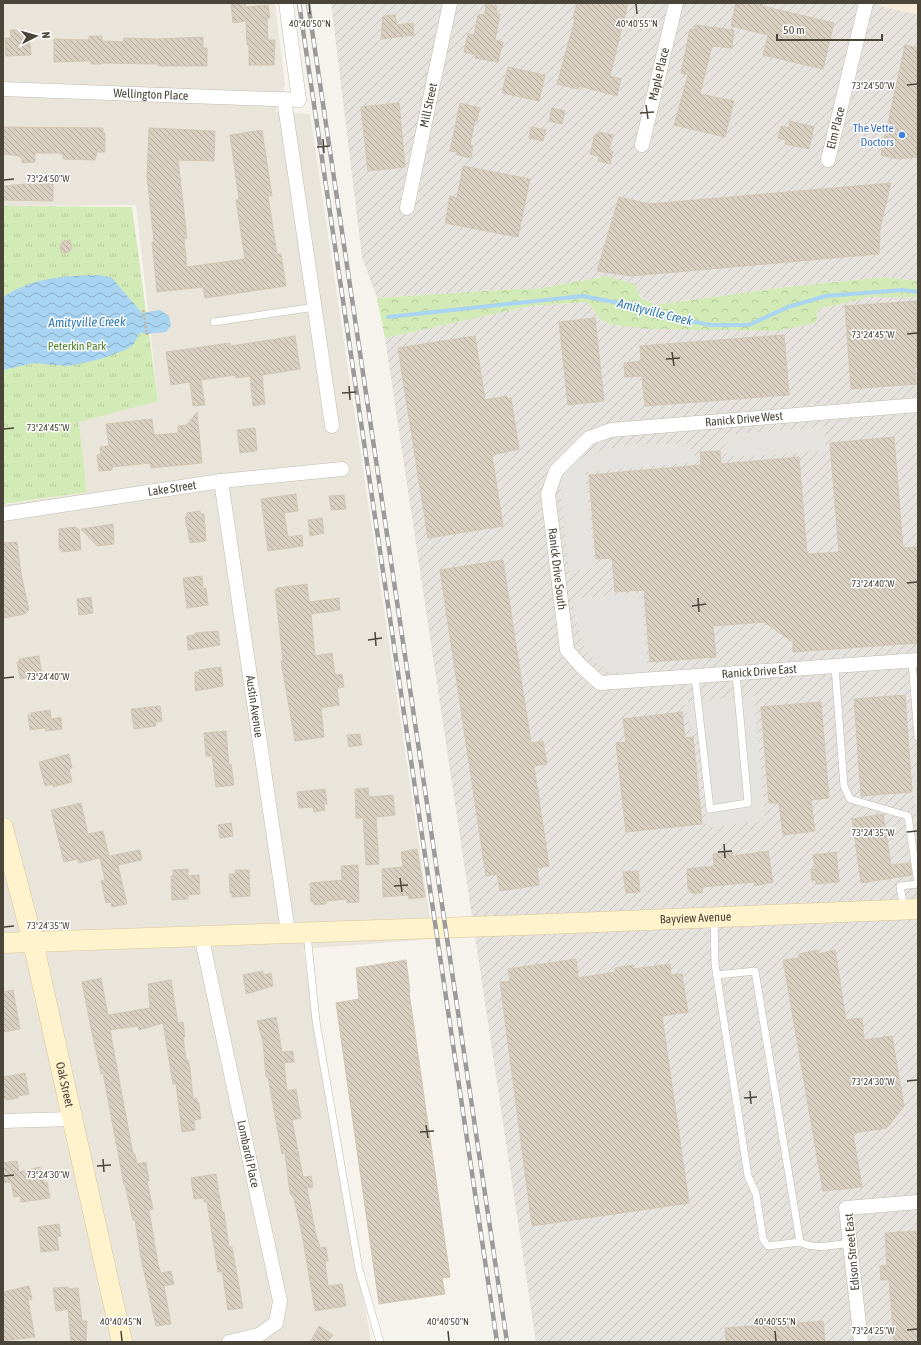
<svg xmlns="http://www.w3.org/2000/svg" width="921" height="1345" font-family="'Asap Condensed',sans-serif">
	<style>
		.residential { fill: #eae5da }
		.commercial { fill: #f7ead8 }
		.industrial { fill: url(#industrial-furrows) }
		.grass { fill: url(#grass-tufts) }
		.forest { fill: url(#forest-crowns) }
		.parking { fill: #e5e3e0 }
		.water { fill: url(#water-waves) }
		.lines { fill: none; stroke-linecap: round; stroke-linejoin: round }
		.stream { stroke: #a9d4f2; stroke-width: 4 }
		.building { fill: url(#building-back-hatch); stroke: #d3c7b4 }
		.lane-casing { stroke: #c2bbae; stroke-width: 8 }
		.street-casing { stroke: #c2bbae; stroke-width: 15 }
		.secondary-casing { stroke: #d6c79b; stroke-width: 21 }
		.path { stroke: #c4b79f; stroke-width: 2.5; stroke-dasharray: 2 2; stroke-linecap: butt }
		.lane { stroke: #fff; stroke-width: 7 }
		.street { stroke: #fff; stroke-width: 14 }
		.secondary { stroke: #fff3cd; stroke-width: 20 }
		.rail-casing { stroke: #9a9a9a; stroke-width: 4.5 }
		.rail { stroke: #fff; stroke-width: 3; stroke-dasharray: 9; stroke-linecap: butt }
		.ticks { fill: none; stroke: #4b4439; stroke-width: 1.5 }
		.shop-dot { fill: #3f7fe0; stroke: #fff; stroke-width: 1.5 }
		.labels { text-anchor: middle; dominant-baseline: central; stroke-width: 3; stroke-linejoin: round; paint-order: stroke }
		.street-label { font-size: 12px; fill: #4b4439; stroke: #fff }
		.shop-label { font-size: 12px; fill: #366cbe; stroke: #fff; text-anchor: end }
		.park-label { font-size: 12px; fill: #4a7f2a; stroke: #fff }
		.water-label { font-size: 13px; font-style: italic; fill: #2e7ab2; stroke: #fff }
		.ticks-label { font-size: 10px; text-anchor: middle; fill: #4b4439; stroke: #fff; stroke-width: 3; stroke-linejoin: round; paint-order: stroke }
	</style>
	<defs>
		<pattern id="industrial-furrows" width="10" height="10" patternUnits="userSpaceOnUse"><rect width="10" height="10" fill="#e6e2dd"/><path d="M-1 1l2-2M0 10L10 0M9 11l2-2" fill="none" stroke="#c7c3be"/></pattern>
		<pattern id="grass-tufts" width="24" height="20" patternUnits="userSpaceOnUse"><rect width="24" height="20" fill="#d2eab5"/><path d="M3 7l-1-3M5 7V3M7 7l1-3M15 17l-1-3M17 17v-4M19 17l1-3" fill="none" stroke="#b6ca9c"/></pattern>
		<pattern id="forest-crowns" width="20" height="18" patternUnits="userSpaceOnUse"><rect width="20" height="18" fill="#d2eab5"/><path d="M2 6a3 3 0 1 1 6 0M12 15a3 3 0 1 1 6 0" fill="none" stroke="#b6ca9c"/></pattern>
		<pattern id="water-waves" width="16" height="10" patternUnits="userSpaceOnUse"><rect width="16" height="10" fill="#a9d4f2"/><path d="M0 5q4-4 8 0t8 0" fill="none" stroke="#8caec5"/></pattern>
		<pattern id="building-back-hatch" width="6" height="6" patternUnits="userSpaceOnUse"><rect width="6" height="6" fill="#d8cfc1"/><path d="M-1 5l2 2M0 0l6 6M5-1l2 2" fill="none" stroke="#b1aa9e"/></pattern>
	</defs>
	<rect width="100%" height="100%" fill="#f6f3ec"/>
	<path class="residential" d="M3 3H275L285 85 276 112 310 114 433 939 303 949 371 1342H3V505L87 492 79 422 158 400 136 205 3 206Z"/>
	<path class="commercial" d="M881 3H918V15L881 6Z"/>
	<g class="industrial">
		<path d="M331 3H881V6L918 15V281L885 277 786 287 655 305 607 276 536 289H515L377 298 362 257Z"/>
		<path d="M870 297H918V1342H536L385 338 531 306 588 302 601 320 816 323 818 309Z"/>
	</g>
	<path class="grass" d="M3 206 132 207 158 401 79 422 87 492 3 504Z"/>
	<path class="forest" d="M607 276 636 285 640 297 655 305 786 287 885 277 918 281V297H870L818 309 816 323 776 331 649 329 613 325 601 320 588 302 531 306 385 338 377 298 515 289H536Z"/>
	<g class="parking">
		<path d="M824 427 826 451 727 457 724 435Z"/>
		<path d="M629 444H688L698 462 585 472 595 568 569 571 561 502V474L587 454Z"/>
		<path d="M641 593 648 674 608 672 586 653 575 618 573 599Z"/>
		<path d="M754 696 765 820 707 828 701 732 692 731 684 702Z"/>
		<path d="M915 768H918V840L914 796Z"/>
	</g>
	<path class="water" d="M99 275 112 278 142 313 160 310 169 316 171 325 166 332 145 334 140 332 133 345 127 349 104 358 79 364 67 366 34 363 3 370V297C35 277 62 276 99 275Z"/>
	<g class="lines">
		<path class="stream" d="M388 317 583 296 624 304 652 314 711 325H749L788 307 826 296 902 290 918 292"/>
	</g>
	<g class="building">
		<path d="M245 3 246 7 268 5 270 18H267L268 40H275L274 65H249V45H247L246 21 233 23 231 4Z"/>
		<path d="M577 3H628L610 76 621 79 617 96 579 86 578 89 557 84 575 19 573 18Z"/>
		<path d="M736 3H763L762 6 834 23 823 69 763 55 768 35 731 26Z"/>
		<path d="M486 4 497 6 496 14H500L495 40 503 42 498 62 475 58 476 55 464 52 468 34 474 35 478 15 485 14Z"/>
		<path d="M395 15 397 25 413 23 414 35 381 39 383 16Z"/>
		<path d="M695 25 734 30 732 48 712 46 700 94 734 101 725 137 674 125 688 75 681 73 690 29 694 30Z"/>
		<path d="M23 29 24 44 30 43 31 55 6 56 5 38H11L10 30Z"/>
		<path d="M89 36H102V41L123 42 124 38 157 39 203 37V48H207V66H158V64L102 63V64H91V61L54 62V39L89 40Z"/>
		<path d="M905 45 918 48V157L898 159 881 155Z"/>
		<path d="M508 67 545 75 539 101 502 93Z"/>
		<path d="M399 103 405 167 368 171 361 107Z"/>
		<path d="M460 103 480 108 477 121H475L470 145 473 146 471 158 457 155V152L450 151Z"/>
		<path d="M552 108 565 111 562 124 549 121Z"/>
		<path d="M790 121 814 127 809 149 785 144 786 140 778 138 781 126 789 128Z"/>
		<path d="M3 127 103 128V133H105V152H97L95 160 63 159V155L59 153H35V162L22 163V158H20V156L3 154Z"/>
		<path d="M531 127 546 130 543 141 529 138Z"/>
		<path d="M149 128 215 131 214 161 178 160 187 238 184 239 187 267 245 259 236 200H239L230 135 262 130 272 196H268L277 254H281L286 286 205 298 203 287 157 292 152 242H154L147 176Z"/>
		<path d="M599 132 613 135 609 150 613 151 610 164 598 161 599 156 590 154 595 134 599 135Z"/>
		<path d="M463 166 530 179 518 237 445 223 450 196 457 198Z"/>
		<path d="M891 183 880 229 879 254 631 276 597 271 619 197 649 204Z"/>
		<path d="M25 184H53V201L3 200V186Z"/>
		<path d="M70 240 72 248 69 252 61 253 60 245 63 241Z"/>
		<path d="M917 301 918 367H915L916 384 851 389 845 306Z"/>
		<path d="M595 318 604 401 568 405 559 322Z"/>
		<path d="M784 335 789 395 645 406 642 376 625 377 624 363 641 361 640 346Z"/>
		<path d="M295 336 300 369 262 375 265 404 253 406 250 376 236 378 235 375 201 380 205 405 193 406 190 382 171 385 166 352 230 343 231 346Z"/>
		<path d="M475 336 485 400 507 396 508 399 511 398 519 449 492 455 503 526 428 538 398 348Z"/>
		<path d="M197 412 202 463 151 468 150 463 112 467V470L99 471 97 455 101 454 100 447 109 446 106 424 152 419 154 435 178 433V426L187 425Z"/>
		<path d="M255 428 257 451 240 453 237 430Z"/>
		<path d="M894 437 903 548 918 547V643L793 652V642L764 622 713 626 716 657 650 662 644 590 615 592 612 558 596 559 589 475 701 465 700 452 720 451 721 464 799 457 807 554 839 552 830 443Z"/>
		<path d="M296 494 298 511 284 513 288 537 302 535 303 546 268 551 261 499Z"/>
		<path d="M344 495 346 509 331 510 329 496Z"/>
		<path d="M200 511 201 514H204L206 541 190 543 185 517 187 516V513Z"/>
		<path d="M322 518 324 533 310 536 308 520Z"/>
		<path d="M113 524 114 544 97 546 81 529Z"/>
		<path d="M76 527 77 529H79L81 550 62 552 59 548V529Z"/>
		<path d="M17 542 21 574 29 610 25 614 4 618 3 543Z"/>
		<path d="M503 560 531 743 543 741 547 764 534 766 549 866 537 868 539 885 500 891 497 874 486 876 440 570Z"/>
		<path d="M202 576 203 588H206L208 605 187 608 183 578Z"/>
		<path d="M307 584 309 602 339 598 340 610 311 614 315 656 332 653 335 675 342 674 344 687 337 688 339 705 321 708 324 737 295 741 281 661H283L275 590 277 588Z"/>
		<path d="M91 597 93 613 79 615 77 599Z"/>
		<path d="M218 631 220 645 188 650 187 636 195 635V633Z"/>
		<path d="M39 656 42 676 20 679 17 662H19V659Z"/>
		<path d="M221 667 223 686 195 691V672H199V670Z"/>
		<path d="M905 695 912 792 861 796 854 699Z"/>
		<path d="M821 702 829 798 811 800 815 831 783 835 779 803H769L761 707Z"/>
		<path d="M160 706 162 721 155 722 156 726 134 729 131 709Z"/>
		<path d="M50 710 51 719 61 717 62 729 46 731 45 728 30 730 28 715H31V713Z"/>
		<path d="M682 712 685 738 693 737 702 824 626 832 616 743 626 742 623 719Z"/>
		<path d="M226 731 229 765 231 764 234 785 216 787 212 756H206L204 733Z"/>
		<path d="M360 734 362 745 349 747 347 735Z"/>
		<path d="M69 754 72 768 69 769 72 782 53 787V784L45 786 39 762Z"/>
		<path d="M368 788 369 797 393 795 395 815 376 817 379 864 366 865 363 818H356L355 789Z"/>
		<path d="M325 789 327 804H324L325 810 314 812 313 807 299 808 297 792Z"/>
		<path d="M81 803 88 834 103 831 109 856 140 850 142 860 118 865 127 904 112 907 111 902 106 903 101 881 105 880 100 858 79 863 78 859 64 862 51 810Z"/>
		<path d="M883 814 891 865 910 863 912 875 861 883 852 819Z"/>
		<path d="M231 823 233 836 220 838 218 825Z"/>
		<path d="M417 849 425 897 409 899 408 895 383 897 382 869 403 867 401 852Z"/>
		<path d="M768 851 773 882 755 886 754 882 703 887 702 893H691L690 889H688L687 869 714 866 713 854 733 852V856Z"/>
		<path d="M836 852 839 882 816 884V880L812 881 811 869H815L813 855Z"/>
		<path d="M358 865 359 902 347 903V899L326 901V904L314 905V902H311L310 883 342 880 341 866Z"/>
		<path d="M188 869V876L199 875 200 894 188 895V899L172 900 171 876H173V870Z"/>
		<path d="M235 870H249L250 896 232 897V893H230L229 874H236Z"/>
		<path d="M638 871 640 892 626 893 623 872Z"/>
		<path d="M818 950V954L835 950 846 1020 862 1018 864 1040 892 1036 904 1106 887 1128 853 1133 862 1187 823 1191 783 960 799 958V954Z"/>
		<path d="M576 959 578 978 615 972V968L633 965 634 969 670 964 671 975 682 974 688 1012 662 1016 689 1203 532 1226 500 982 510 981 508 969Z"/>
		<path d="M406 960 410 992H409L450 1277 442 1278 445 1294 379 1304 336 1003 359 999 356 968Z"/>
		<path d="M263 971V975L271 973 273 986 246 994 243 975Z"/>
		<path d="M101 978 108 1015 150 1008 148 984 171 980 178 1023 183 1022 185 1037H183L186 1060H188L190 1068 193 1099 196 1098 199 1104 201 1119 194 1120 195 1130 182 1132 176 1084H173L163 1023 139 1030 138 1026 110 1030 133 1154H135L137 1164 146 1162 149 1181H147L153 1209 149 1210 158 1264 161 1273 171 1271 174 1284 164 1286 171 1324 156 1326 141 1258 135 1220H133L125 1185H124L103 1073 101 1074 91 1028 82 982Z"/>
		<path d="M13 990 20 1029 3 1032V992Z"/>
		<path d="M276 1017 282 1052 293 1051 294 1062 284 1063 287 1091 296 1089 301 1118 292 1120 303 1177 311 1176 313 1187 307 1188 317 1240H318L320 1248 326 1247 328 1261 325 1262 328 1286 342 1284 346 1306 315 1311 302 1234 294 1199 290 1193 285 1153 282 1154 268 1077H266L263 1042 257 1021Z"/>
		<path d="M25 1073 29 1094 18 1096V1098L6 1100V1098L3 1099V1077Z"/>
		<path d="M17 1161 19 1172 40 1167 44 1183 47 1182 50 1198 21 1202 20 1196 14 1197 11 1182 3 1183V1163Z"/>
		<path d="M216 1174 222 1212H224L229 1247H232L243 1308 228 1310 222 1271 218 1272 207 1202H204V1198L194 1199 191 1178Z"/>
		<path d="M59 1224 61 1236 57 1237 59 1250 41 1252 38 1227Z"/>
		<path d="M918 1231V1342H894L889 1280H881L880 1266H887L885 1233Z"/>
		<path d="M29 1286 32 1299 28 1300 35 1337 3 1341V1292Z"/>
		<path d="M68 1287V1289L78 1288 82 1321H87L86 1341 71 1342 68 1309 56 1311 53 1288Z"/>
		<path d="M823 1321 825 1342H726L725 1328Z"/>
		<path d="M319 1326 333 1335 327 1342H310Z"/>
	</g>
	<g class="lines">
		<g class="lane-casing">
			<g id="lane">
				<path d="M214 322 315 307"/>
				<path d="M912 661 918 737"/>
				<path d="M835 667 844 786 850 799 908 816 918 884 900 886 904 908"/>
				<path d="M695 677 710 809 748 803 736 674"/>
				<path d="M714 919 715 964 748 1176 756 1194 763 1239 768 1246 800 1242 755 971 717 975"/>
				<path d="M307 934 316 1021 359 1269 380 1342"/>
				<path d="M800 1242C814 1250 835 1245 850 1243"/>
			</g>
		</g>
		<g class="street-casing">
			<g id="street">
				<path id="s1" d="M3 89 299 100 286 3"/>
				<path d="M284 99 332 426"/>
				<path id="s2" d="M642 145 676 3"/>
				<path id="s3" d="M828 160 866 3"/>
				<path id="s4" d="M407 208 450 3"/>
				<path id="s5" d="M918 405 611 430 589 438 556 471 548 494 567 650 581 666 600 683 918 660"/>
				<path id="s6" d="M221 481 288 932"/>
				<path id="s7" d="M3 514 221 481 342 469"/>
				<path id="s8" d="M201 935 280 1301 276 1323 259 1335 229 1342"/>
				<path d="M3 1121 72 1119"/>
				<path d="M861 1342 846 1208 918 1202"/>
			</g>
		</g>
		<g class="secondary-casing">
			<g id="secondary">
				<path id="s9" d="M3 828 33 942 122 1342"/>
				<path id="s10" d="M3 943 525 925 918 909"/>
			</g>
		</g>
		<path class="path" d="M143 310 147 335"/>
		<use href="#lane" class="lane"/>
		<use href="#street" class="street"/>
		<use href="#secondary" class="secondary"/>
		<g class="rail-casing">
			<g id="rail">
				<path d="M299 3 497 1342"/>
				<path d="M308 3 507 1342"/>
			</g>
		</g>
		<use href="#rail" class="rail"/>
	</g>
	<path class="ticks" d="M309 4 310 14M636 4 637 14M907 85 917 84M646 105 648 119M640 113 654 112M323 139 324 153M317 147 330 146M4 180 14 179M907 334 917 333M672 352 674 366M666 359 680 358M349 386 350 400M342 393 356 392M4 429 14 428M907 583 917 582M698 598 699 612M692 606 706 604M375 632 376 646M368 640 382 638M4 678 14 677M907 832 917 831M724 844 725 858M718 852 732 851M400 878 402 892M394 886 408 885M4 927 14 926M907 1081 917 1080M750 1091 751 1104M744 1098 757 1097M426 1125 428 1138M420 1132 434 1131M103 1159 104 1172M97 1166 111 1165M4 1176 14 1175M907 1330 917 1329M121 1331 122 1341M448 1331 449 1341M775 1331 776 1341"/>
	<circle class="shop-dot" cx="902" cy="135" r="4"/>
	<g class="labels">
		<g class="street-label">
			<text stroke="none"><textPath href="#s2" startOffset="73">Maple Place</textPath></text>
			<text stroke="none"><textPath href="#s1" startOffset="148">Wellington Place</textPath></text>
			<text stroke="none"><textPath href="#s4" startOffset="105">Mill Street</textPath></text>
			<text stroke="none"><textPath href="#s3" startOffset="33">Elm Place</textPath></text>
			<text transform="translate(744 419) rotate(-5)">Ranick Drive West</text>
			<text stroke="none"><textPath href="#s7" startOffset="171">Lake Street</textPath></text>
			<text stroke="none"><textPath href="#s5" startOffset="478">Ranick Drive South</textPath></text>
			<text stroke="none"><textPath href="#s5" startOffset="766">Ranick Drive East</textPath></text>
			<text stroke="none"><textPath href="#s6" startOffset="228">Austin Avenue</textPath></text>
			<text stroke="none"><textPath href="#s10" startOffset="693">Bayview Avenue</textPath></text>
			<text stroke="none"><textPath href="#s9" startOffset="264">Oak Street</textPath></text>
			<text stroke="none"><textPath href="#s8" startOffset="224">Lombardi Place</textPath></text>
			<text transform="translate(852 1252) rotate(-95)">Edison Street East</text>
		</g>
		<g class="shop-label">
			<text x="894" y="128">The Vette<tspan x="894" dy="14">Doctors</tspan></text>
		</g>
		<g class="park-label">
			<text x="77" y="346">Peterkin Park</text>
		</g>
		<g class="water-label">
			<text transform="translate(655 312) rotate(14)">Amityville Creek</text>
			<text transform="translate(87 322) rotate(-1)">Amityville Creek</text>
		</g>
	</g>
	<g class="ticks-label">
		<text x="310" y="27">40°40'50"N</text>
		<text x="637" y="27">40°40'55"N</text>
		<text x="873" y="89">73°24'50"W</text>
		<text x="48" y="182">73°24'50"W</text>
		<text x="873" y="338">73°24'45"W</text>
		<text x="48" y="431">73°24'45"W</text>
		<text x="873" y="587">73°24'40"W</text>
		<text x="48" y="680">73°24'40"W</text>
		<text x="873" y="836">73°24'35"W</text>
		<text x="48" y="929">73°24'35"W</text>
		<text x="873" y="1085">73°24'30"W</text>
		<text x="48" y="1178">73°24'30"W</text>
		<text x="121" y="1325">40°40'45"N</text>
		<text x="448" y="1325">40°40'50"N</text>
		<text x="775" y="1325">40°40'55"N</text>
		<text x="873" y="1334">73°24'25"W</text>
	</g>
	<rect width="921" height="1345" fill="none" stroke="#4b4439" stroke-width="8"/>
	<g transform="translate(36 36) rotate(84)" stroke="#ffffff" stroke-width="3" paint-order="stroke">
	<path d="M0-3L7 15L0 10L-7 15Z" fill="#4b4439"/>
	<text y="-6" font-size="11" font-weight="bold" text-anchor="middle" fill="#4b4439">N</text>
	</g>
	<path d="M777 34v6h105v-6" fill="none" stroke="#4b4439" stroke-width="2"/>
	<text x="783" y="34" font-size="12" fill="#4b4439" stroke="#ffffff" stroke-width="3" paint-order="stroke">50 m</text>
</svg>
